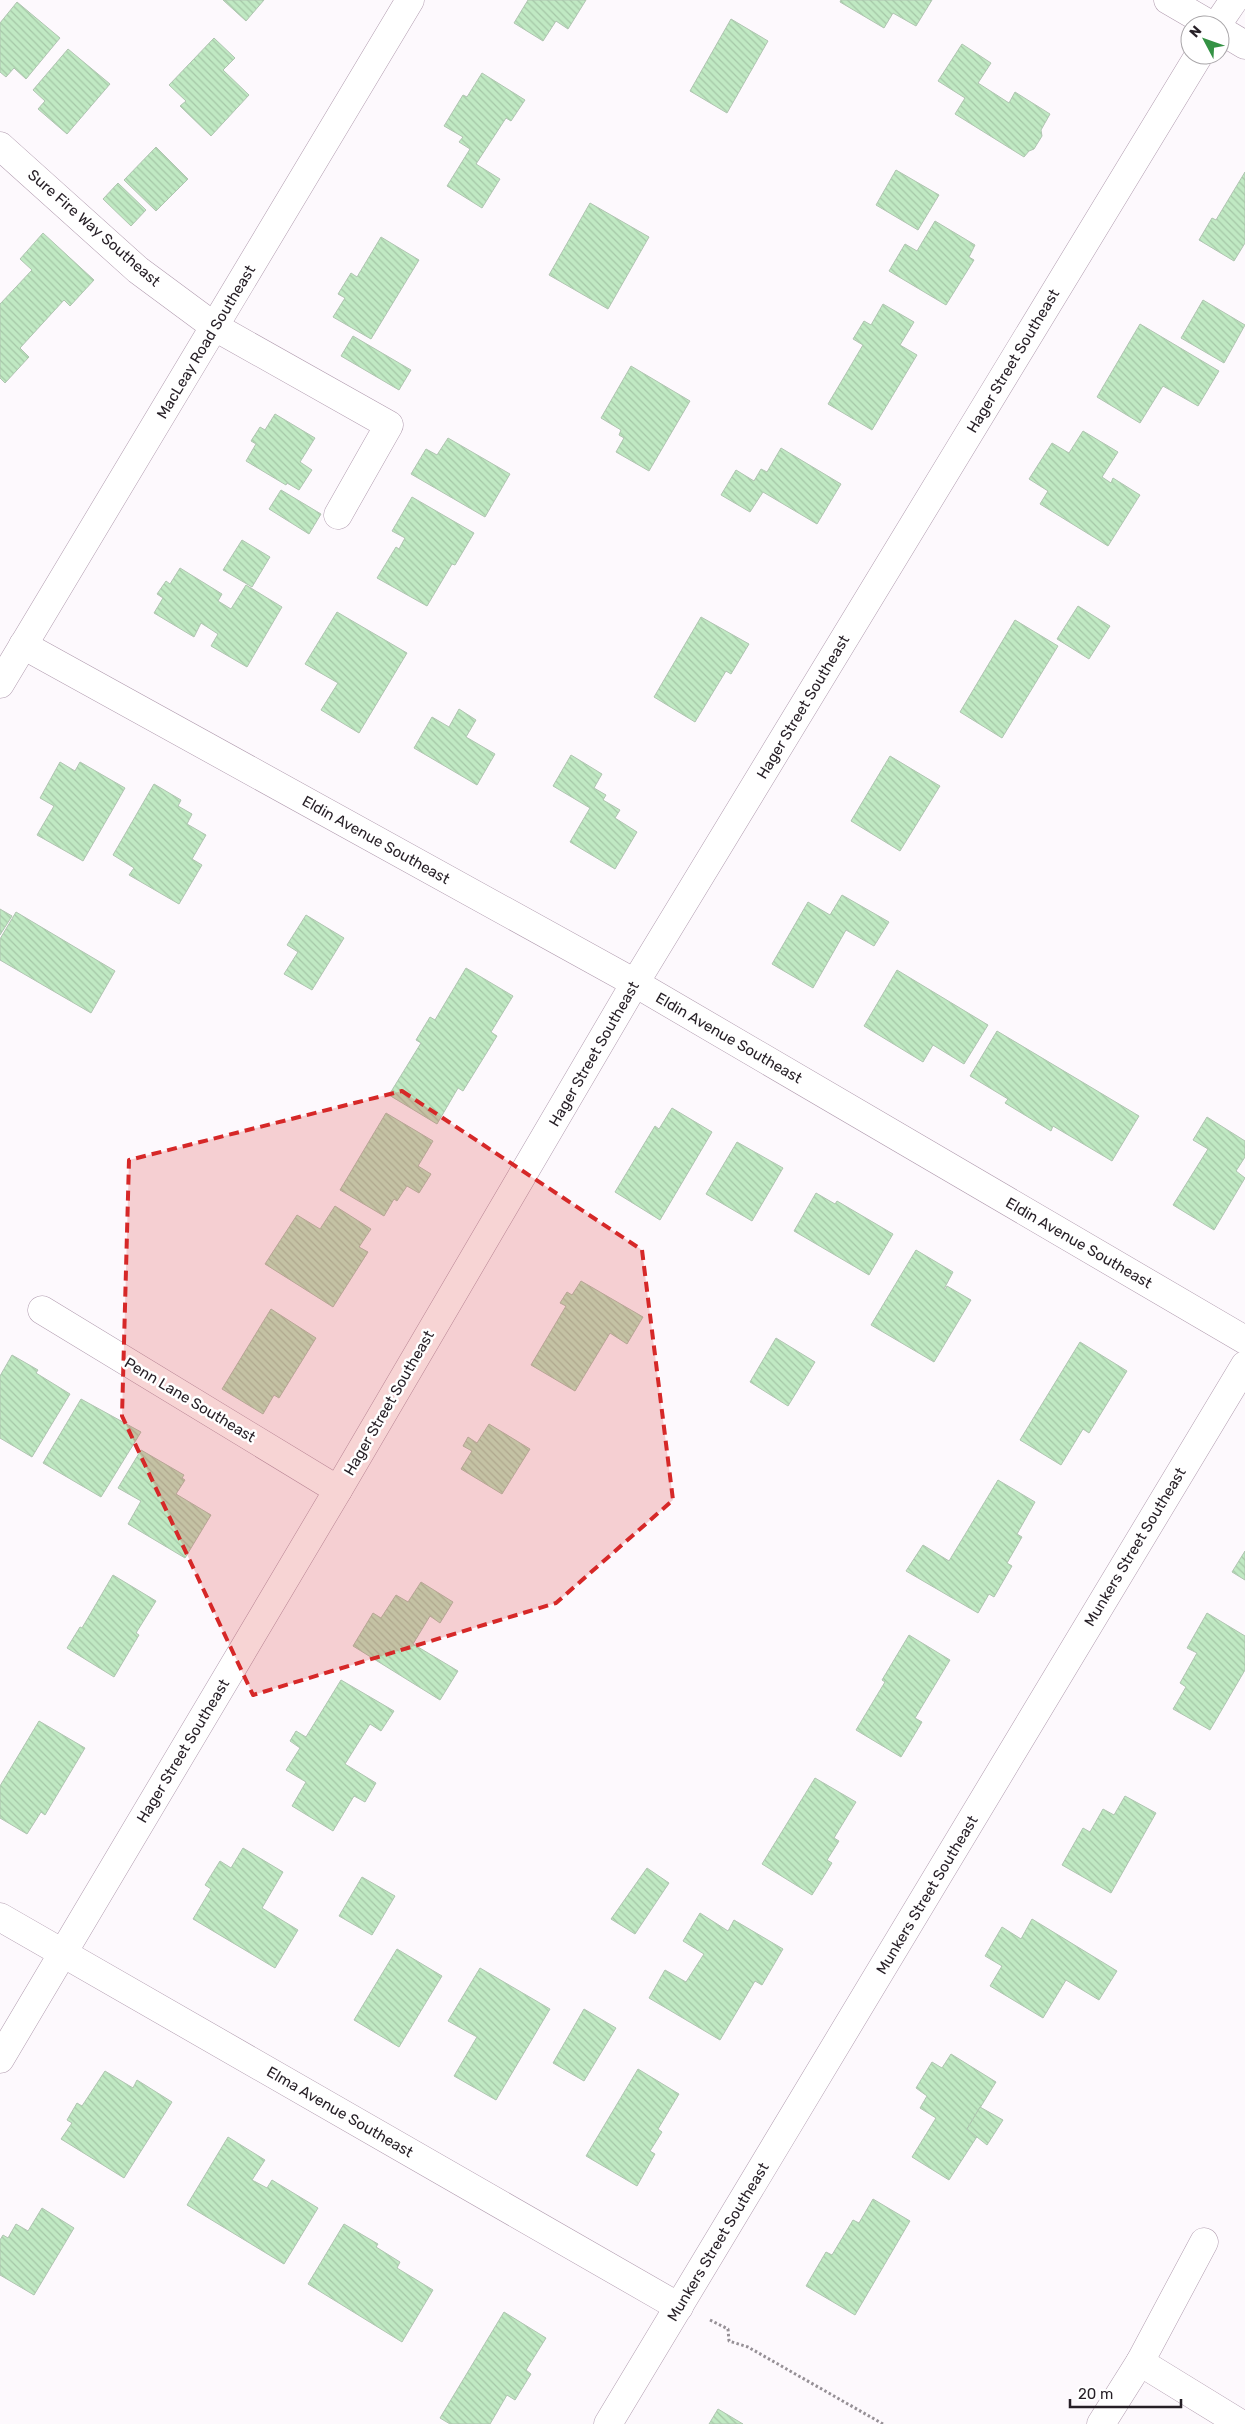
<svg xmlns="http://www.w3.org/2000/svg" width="1245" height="2424" font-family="Rubik,sans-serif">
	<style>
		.building { fill: url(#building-back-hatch); stroke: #b0c5b1 }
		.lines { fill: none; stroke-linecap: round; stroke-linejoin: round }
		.minor-casing { stroke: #b19caf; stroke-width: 29 }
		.path { stroke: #969096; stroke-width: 3; stroke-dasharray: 2.5 2.5; stroke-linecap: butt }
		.minor { stroke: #fff; stroke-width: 28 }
		.marked { fill: #d62828; fill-opacity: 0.2; stroke: #d62828; stroke-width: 4; stroke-dasharray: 10 6; stroke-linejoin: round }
		.labels { text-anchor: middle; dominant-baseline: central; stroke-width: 5; stroke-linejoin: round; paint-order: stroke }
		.street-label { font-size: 15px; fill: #261f26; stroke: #fff }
	</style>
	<defs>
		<pattern id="building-back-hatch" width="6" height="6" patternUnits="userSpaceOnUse" patternTransform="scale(1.25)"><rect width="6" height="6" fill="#c0e9c3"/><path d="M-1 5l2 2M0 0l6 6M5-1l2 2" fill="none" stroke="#a5c7a7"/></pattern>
	</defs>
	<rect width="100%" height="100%" fill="#fdf9fd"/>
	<g class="building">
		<path d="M223 0H264L246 21Z"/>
		<path d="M528 0H586L568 29 556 21 543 41 514 23Z"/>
		<path d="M841 0H932L916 26 893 13 884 28 840 2Z"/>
		<path d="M17 2 60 38 26 79 14 68 6 77 0 72V23Z"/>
		<path d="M731 19 768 41 727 113 690 91Z"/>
		<path d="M214 38 235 58 223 70 249 95 211 136 180 106 186 101 169 85Z"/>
		<path d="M962 44 991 63 978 83 1009 103 1015 92 1050 114 1041 130 1042 136 1034 149 1029 151 1024 157 955 114 965 98 938 81Z"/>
		<path d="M68 49 110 84 67 134 38 109 45 101 33 90Z"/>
		<path d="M482 73 525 100 511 121 506 118 476 164 500 179 482 208 447 186 470 149 459 142 463 137 444 126 463 95 467 97Z"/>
		<path d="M156 147 188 179 156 211 124 180Z"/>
		<path d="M896 170 939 195 918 230 876 205Z"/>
		<path d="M1245 172V243L1234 261 1199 240 1212 218 1216 220Z"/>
		<path d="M118 183 146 210 131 226 103 199Z"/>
		<path d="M590 203 649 237 608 309 549 275Z"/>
		<path d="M935 221 975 245 969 257 974 260 946 305 889 271 905 244 917 251Z"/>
		<path d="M43 233 94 280 70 306 64 300 20 348 29 357 5 383 0 378V304L32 270 20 259Z"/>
		<path d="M381 237 419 260 371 339 333 317 345 298 338 294 351 273 357 277Z"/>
		<path d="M1203 300 1245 325 1224 363 1181 338Z"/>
		<path d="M883 304 914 322 900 345 917 355 872 430 828 404 863 345 853 339 864 321 871 325Z"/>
		<path d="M1140 324 1219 371 1198 406 1163 386 1140 423 1097 397Z"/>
		<path d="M353 336 411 370 399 390 341 356Z"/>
		<path d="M631 366 690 401 649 471 616 452 624 438 619 435 621 430 601 418Z"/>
		<path d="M275 414 315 438 300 462 312 470 299 490 287 483 286 485 246 461 256 444 251 441 260 427 265 430Z"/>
		<path d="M1083 431 1118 452 1102 477 1111 483 1113 478 1140 495 1108 546 1040 504 1048 491 1029 479 1052 443 1069 453Z"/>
		<path d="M448 438 510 474 485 517 411 474 426 449 437 455Z"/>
		<path d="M781 448 841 484 817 524 763 492 750 512 721 495 736 470 754 481 761 469 767 472Z"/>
		<path d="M281 490 321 514 309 534 269 509Z"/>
		<path d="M412 497 474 533 455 565 452 564 427 606 377 578 396 547 399 549 405 538 392 531Z"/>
		<path d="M242 540 270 557 252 587 223 570Z"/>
		<path d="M180 568 222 594 218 601 231 609 246 585 282 607 247 667 211 646 218 634 201 623 194 637 154 613 163 598 157 594 166 581 170 584Z"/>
		<path d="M1078 606 1110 626 1089 659 1057 639Z"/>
		<path d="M337 612 407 653 359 733 321 710 338 683 305 664Z"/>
		<path d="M701 617 749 644 731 674 726 671 695 722 654 697Z"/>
		<path d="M1015 620 1058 646 1002 738 960 712Z"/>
		<path d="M459 709 476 720 466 737 495 754 477 785 414 748 432 717 449 727Z"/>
		<path d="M571 755 602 774 594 788 606 795 603 800 620 810 615 818 637 832 615 869 570 842 590 808 553 786Z"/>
		<path d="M890 756 940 786 900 851 851 821Z"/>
		<path d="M60 762 75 771 80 762 125 788 83 861 37 835 54 806 40 798Z"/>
		<path d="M154 784 181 800 178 806 192 814 187 824 206 835 192 859 202 865 179 904 129 875 134 868 113 855Z"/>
		<path d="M842 895 889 922 874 946 846 930 813 988 772 964 808 902 830 915Z"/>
		<path d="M0 909 12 916 0 935Z"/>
		<path d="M16 912 115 971 91 1013 0 960V939Z"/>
		<path d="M306 915 344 938 312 990 284 974 298 952 287 945Z"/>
		<path d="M466 968 513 996 491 1032 497 1036 463 1091 458 1088 437 1124 389 1095 421 1043 416 1040 430 1017 435 1020Z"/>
		<path d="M897 970 988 1025 964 1064 933 1045 923 1062 864 1026Z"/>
		<path d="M997 1031 1139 1116 1112 1161 1053 1126 1051 1131 1005 1103 1008 1099 970 1076Z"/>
		<path d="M672 1108 712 1132 660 1220 615 1192 655 1126 659 1129Z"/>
		<path d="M386 1113 433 1141 418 1166 431 1174 419 1193 407 1186 397 1201 394 1199 384 1216 340 1190Z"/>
		<path d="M1207 1117 1245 1141V1157L1236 1171 1245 1178 1214 1230 1173 1205 1208 1149 1193 1140Z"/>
		<path d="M737 1142 783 1168 752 1221 706 1194Z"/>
		<path d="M816 1193 835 1204 837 1201 893 1234 869 1275 794 1231Z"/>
		<path d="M335 1206 371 1229 359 1247 368 1252 333 1307 265 1264 297 1215 320 1229Z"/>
		<path d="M916 1250 953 1272 944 1289 945 1290 947 1286 971 1300 934 1362 871 1325Z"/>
		<path d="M581 1281 643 1317 627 1344 610 1333 575 1391 531 1365 566 1306 560 1303 567 1292 572 1295Z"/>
		<path d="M271 1309 316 1338 279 1398 274 1395 263 1414 222 1389Z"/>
		<path d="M776 1338 815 1362 788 1406 750 1382Z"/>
		<path d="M1080 1342 1127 1371 1089 1433 1083 1429 1061 1465 1020 1440Z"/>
		<path d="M12 1355 38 1370 36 1373 70 1394 32 1457 0 1438V1376Z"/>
		<path d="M81 1399 141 1432 101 1497 43 1463Z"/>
		<path d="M489 1424 530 1449 502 1494 461 1469 472 1451 463 1446 468 1437 477 1443Z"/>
		<path d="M141 1450 184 1475 182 1478 185 1480 176 1494 211 1515 185 1558 128 1524 141 1501 118 1488Z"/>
		<path d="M998 1480 1035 1502 1017 1534 1022 1537 1007 1563 1012 1566 994 1597 989 1594 978 1613 906 1571 923 1545 949 1561Z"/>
		<path d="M1245 1551V1580L1232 1572Z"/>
		<path d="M113 1575 156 1601 136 1633 139 1635 114 1677 67 1648 80 1627 82 1628Z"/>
		<path d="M421 1582 453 1602 440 1623 430 1616 413 1644 458 1671 440 1700 353 1646 373 1613 381 1618 396 1595 408 1602Z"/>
		<path d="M1207 1613 1245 1636V1670L1210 1730 1173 1709 1186 1687 1180 1683 1197 1653 1187 1648Z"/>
		<path d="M909 1635 950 1660 915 1718 922 1722 901 1757 856 1730 885 1682 882 1680Z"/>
		<path d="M341 1680 394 1711 381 1731 370 1724 345 1764 376 1783 365 1802 354 1796 333 1831 292 1806 306 1782 286 1770 300 1748 290 1741 296 1731 306 1737Z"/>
		<path d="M39 1721 85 1748 45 1815 41 1812 27 1834 0 1818V1786Z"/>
		<path d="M815 1778 856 1802 834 1838 839 1841 827 1860 832 1863 812 1895 762 1864Z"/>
		<path d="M1125 1796 1156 1813 1111 1893 1062 1865 1083 1828 1090 1832 1103 1809 1114 1815Z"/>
		<path d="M243 1848 283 1872 262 1908 298 1930 275 1968 193 1919 211 1889 205 1885 220 1861 231 1868Z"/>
		<path d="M647 1868 669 1883 635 1934 611 1919Z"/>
		<path d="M362 1877 395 1896 372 1935 339 1916Z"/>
		<path d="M700 1913 728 1931 734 1920 783 1949 762 1985 755 1981 720 2040 649 1998 665 1970 686 1982 704 1954 683 1941Z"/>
		<path d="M1032 1919 1117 1971 1099 2000 1066 1980 1043 2018 990 1986 1002 1966 985 1956 1002 1927 1021 1939Z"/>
		<path d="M397 1949 442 1976 399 2047 354 2020Z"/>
		<path d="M480 1968 550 2009 496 2100 454 2076 477 2037 448 2021Z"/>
		<path d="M584 2009 616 2028 584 2081 553 2063Z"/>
		<path d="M951 2054 996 2082 967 2129 978 2135 949 2180 912 2157 936 2118 920 2108 927 2096 916 2088 932 2062 942 2068Z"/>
		<path d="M638 2069 679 2094 658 2129 662 2132 650 2151 655 2154 637 2186 586 2156Z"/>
		<path d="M105 2071 133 2088 137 2080 172 2102 124 2178 61 2139 72 2123 67 2120 77 2103 82 2106Z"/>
		<path d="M980 2107 1003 2120 987 2145 967 2129Z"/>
		<path d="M228 2137 265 2160 252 2180 267 2188 272 2180 318 2208 284 2264 187 2205Z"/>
		<path d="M873 2199 910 2221 855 2315 806 2286 826 2252 832 2255 853 2220 859 2223Z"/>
		<path d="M42 2208 74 2228 34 2295 0 2275V2240L3 2235 8 2238 16 2224 28 2231Z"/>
		<path d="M344 2224 378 2244 376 2247 400 2262 397 2268 433 2290 402 2342 308 2284Z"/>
		<path d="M504 2312 546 2338 526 2370 531 2374 515 2400 507 2395 490 2424H450L440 2418Z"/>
		<path d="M718 2409 743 2424H709Z"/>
	</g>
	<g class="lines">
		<g class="minor-casing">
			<g id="minor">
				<path d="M1168 0 1211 25"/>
				<path d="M1217 25 1234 0"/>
				<path d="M1220 30 1245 45"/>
				<path d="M0 146 138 270 215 327 389 425 338 515"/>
				<path d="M23 645 635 983 1245 1340"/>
				<path d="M0 684 410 0"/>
				<path d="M42 1310 338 1490"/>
				<path d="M0 1917 679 2307"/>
				<path d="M0 2059 338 1490 635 983 1199 55"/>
				<path d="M1204 2242 1140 2362 1241 2424"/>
				<path d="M608 2424 1245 1365"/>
				<path d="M1101 2424 1140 2362"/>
			</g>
		</g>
		<path class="path" d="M710 2320 728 2329 729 2341 748 2347 883 2424"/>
		<use href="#minor" class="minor"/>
	</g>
	<path class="marked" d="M402 1091 642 1250 673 1500 556 1603 253 1695 122 1416 129 1160Z"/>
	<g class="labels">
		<g class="street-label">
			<text transform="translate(94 228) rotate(41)">Sure Fire Way Southeast</text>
			<text transform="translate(206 342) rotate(-59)">MacLeay Road Southeast</text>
			<text transform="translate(1013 361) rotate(-59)">Hager Street Southeast</text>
			<text transform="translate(803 707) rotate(-59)">Hager Street Southeast</text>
			<text transform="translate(376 840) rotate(29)">Eldin Avenue Southeast</text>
			<text transform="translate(729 1038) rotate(30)">Eldin Avenue Southeast</text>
			<text transform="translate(594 1054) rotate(-60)">Hager Street Southeast</text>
			<text transform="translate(1079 1243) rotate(30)">Eldin Avenue Southeast</text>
			<text transform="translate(190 1400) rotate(31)">Penn Lane Southeast</text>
			<text transform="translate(389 1403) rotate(-60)">Hager Street Southeast</text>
			<text transform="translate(1135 1547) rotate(-59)">Munkers Street Southeast</text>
			<text transform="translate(183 1751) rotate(-59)">Hager Street Southeast</text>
			<text transform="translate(927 1895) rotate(-59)">Munkers Street Southeast</text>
			<text transform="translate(340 2112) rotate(30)">Elma Avenue Southeast</text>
			<text transform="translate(718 2242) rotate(-59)">Munkers Street Southeast</text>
		</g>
	</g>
	<g transform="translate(1205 40) rotate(311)"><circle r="24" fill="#ffffff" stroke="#a8a5a8"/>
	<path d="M0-4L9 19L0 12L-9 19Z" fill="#349244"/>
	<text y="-8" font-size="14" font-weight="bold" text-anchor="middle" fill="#261f26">N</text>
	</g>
	<path d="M1070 2399v8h111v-8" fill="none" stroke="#261f26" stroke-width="2.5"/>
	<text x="1078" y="2399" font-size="15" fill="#261f26" stroke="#ffffff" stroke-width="4" paint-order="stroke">20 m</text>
</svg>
